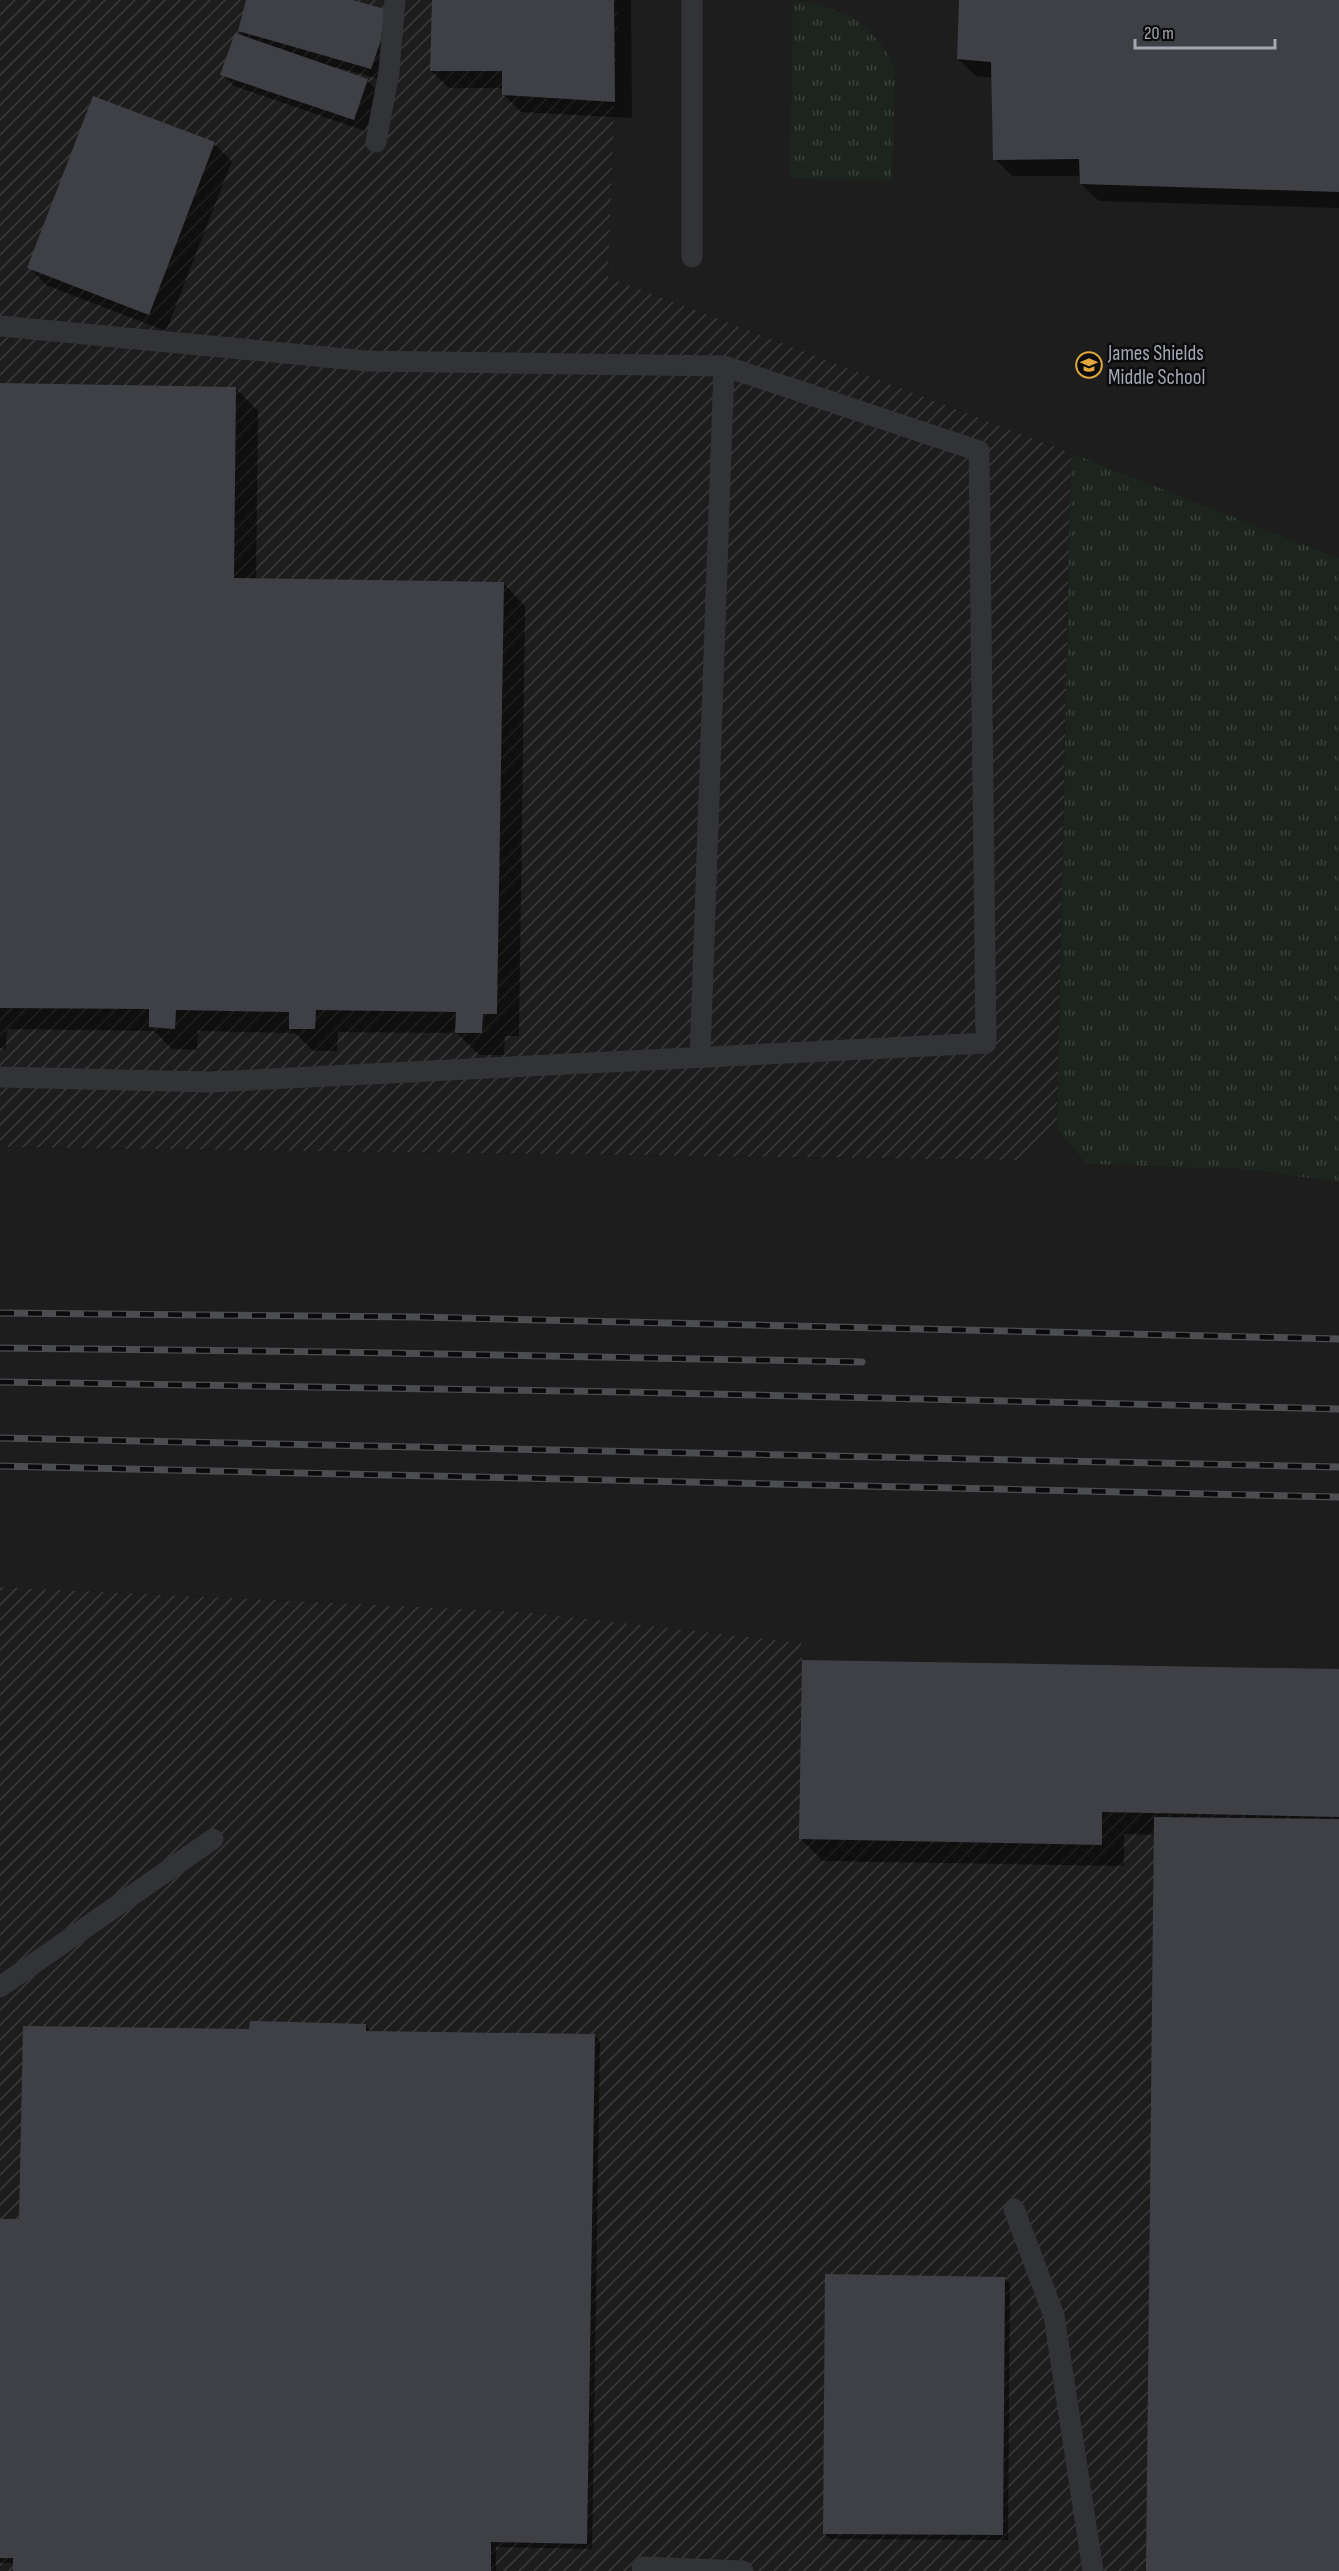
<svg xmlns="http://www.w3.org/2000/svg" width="1339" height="2571" font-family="'Sofia Sans Condensed',sans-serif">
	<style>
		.built { fill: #1d1d1e }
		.industrial { fill: url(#industrial-furrows) }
		.grass { fill: url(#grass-tufts) }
		.shadow { fill: #0007 }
		.building { fill: #3f4045 }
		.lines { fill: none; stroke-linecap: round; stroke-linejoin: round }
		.lane { stroke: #323336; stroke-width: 21 }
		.rail-casing { stroke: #4b4d51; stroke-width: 7 }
		.rail { stroke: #0b0b0d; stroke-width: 4.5; stroke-dasharray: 14; stroke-linecap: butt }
		.labels { text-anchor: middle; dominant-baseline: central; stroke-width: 5; stroke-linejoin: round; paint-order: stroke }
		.poi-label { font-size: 21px; fill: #a3a7b1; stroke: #0b0b0d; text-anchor: start }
	</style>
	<defs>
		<pattern id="industrial-furrows" width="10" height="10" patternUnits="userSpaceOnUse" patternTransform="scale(1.5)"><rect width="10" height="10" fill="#1d1d1e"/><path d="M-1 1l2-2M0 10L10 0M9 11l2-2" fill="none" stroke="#3b3b3c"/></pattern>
		<pattern id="grass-tufts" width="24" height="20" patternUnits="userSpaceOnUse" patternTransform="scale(1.5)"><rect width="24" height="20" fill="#1d241e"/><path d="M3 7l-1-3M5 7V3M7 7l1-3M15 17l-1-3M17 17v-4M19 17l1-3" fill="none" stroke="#3b413c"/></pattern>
	</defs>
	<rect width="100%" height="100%" fill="#101012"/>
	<g class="built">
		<path d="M618 0H1339V558L1071 453 608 277Z"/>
		<path d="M1057 1130 1086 1164 1249 1170 1339 1182V1669L802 1660 800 1643 527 1612 0 1587V1147L1026 1160Z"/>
	</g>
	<g class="industrial">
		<path d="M0 0H618L608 277 1071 453 1057 1130 1027 1160 0 1147Z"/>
		<path d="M0 1587 527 1612 801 1643 802 1660 1339 1669V2571H0Z"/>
	</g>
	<g class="grass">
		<path d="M793 0 821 5 852 17 870 31 885 50 895 69 892 181 790 178Z"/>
		<path d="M1071 453 1339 558V1182L1249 1170 1086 1164 1057 1130Z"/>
	</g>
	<g class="shadow">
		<path d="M248 0H347L384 11 383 80 336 67 335 69 367 80 379 92 365 131 234 86 222 74 247 39 239 31Z"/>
		<path d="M433 0H631L632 118 521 112 504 95V88H449L431 71Z"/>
		<path d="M961 0H1339V208L1099 201 1081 184V176H1012L995 159 993 78 976 76 958 59Z"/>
		<path d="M94 98 214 144 232 161 166 331 46 285 29 267Z"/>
		<path d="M0 384 236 389 258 411 256 579 503 583 525 606 519 1036H505L504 1055H479L457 1033 338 1032 337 1051H313L295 1033 198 1031 197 1050 172 1049 154 1031 7 1029 6 1049 0 1048Z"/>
		<path d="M1339 1670V2571H1147L1155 1835 1124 1834V1866L823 1861 800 1838Z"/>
		<path d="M366 2026 372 2032 594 2035 600 2041 592 2549 496 2547V2571H14V2563H0V2220L21 2221 251 2030Z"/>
		<path d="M1004 2278 1010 2284 1008 2540 830 2539 824 2534Z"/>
	</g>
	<g class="building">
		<path d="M246 0H353L385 9 381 40 371 69 238 31Z"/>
		<path d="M432 0H614L615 102 502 95V71H430Z"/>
		<path d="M959 0H1339V192L1080 184 1079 159 993 160 991 62 957 59Z"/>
		<path d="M235 33 368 79 354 120 220 75Z"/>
		<path d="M93 96 215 142 149 315 27 268Z"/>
		<path d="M0 383 236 387 234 578 504 582 497 1014H483L482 1033H455L456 1012 316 1010 315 1029H289V1012L176 1010 175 1029 149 1027V1009L0 1008Z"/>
		<path d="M802 1660 1339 1669V1817L1102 1812V1845L799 1839Z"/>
		<path d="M1154 1817 1339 1819V2571H1146Z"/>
		<path d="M250 2021 366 2024V2031L595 2034 587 2544 491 2542V2571H13V2558H0V2219H19L23 2026 249 2029Z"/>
		<path d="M825 2274 1005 2277 1003 2535 823 2534Z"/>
	</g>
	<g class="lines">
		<g class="lane">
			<path d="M692 0V257"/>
			<path d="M376 142 389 72 395 0"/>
			<path d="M0 326 367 361 724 366 979 451 986 1043 209 1082 0 1077"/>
			<path d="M700 1057 724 366"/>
			<path d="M0 1987 213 1839"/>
			<path d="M1014 2209 1054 2316 1093 2571"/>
			<path d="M642 2567 743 2571"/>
		</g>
		<g class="rail-casing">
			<g id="rail">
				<path d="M0 1313 418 1317 1339 1339"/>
				<path d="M0 1348 333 1352 862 1362"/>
				<path d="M0 1382 626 1392 1339 1409"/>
				<path d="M0 1438 1339 1467"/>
				<path d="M0 1466 1339 1497"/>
			</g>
		</g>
		<use href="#rail" class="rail"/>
	</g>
	<defs>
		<g id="school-ring" transform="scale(1.35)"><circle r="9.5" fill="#0b0b0d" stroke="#dfa73b" stroke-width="1.5"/><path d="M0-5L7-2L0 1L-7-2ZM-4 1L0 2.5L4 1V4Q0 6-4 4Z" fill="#dfa73b"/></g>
	</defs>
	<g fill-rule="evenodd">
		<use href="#school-ring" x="1089" y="365"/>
	</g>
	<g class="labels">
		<g class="poi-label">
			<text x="1108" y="353">James Shields<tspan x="1108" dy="24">Middle School</tspan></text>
		</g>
	</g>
	<path d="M1135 39v9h140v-9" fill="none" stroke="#a3a7b1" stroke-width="3"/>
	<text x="1144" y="39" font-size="18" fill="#a3a7b1" stroke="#0b0b0d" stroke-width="4.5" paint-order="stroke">20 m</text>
</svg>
